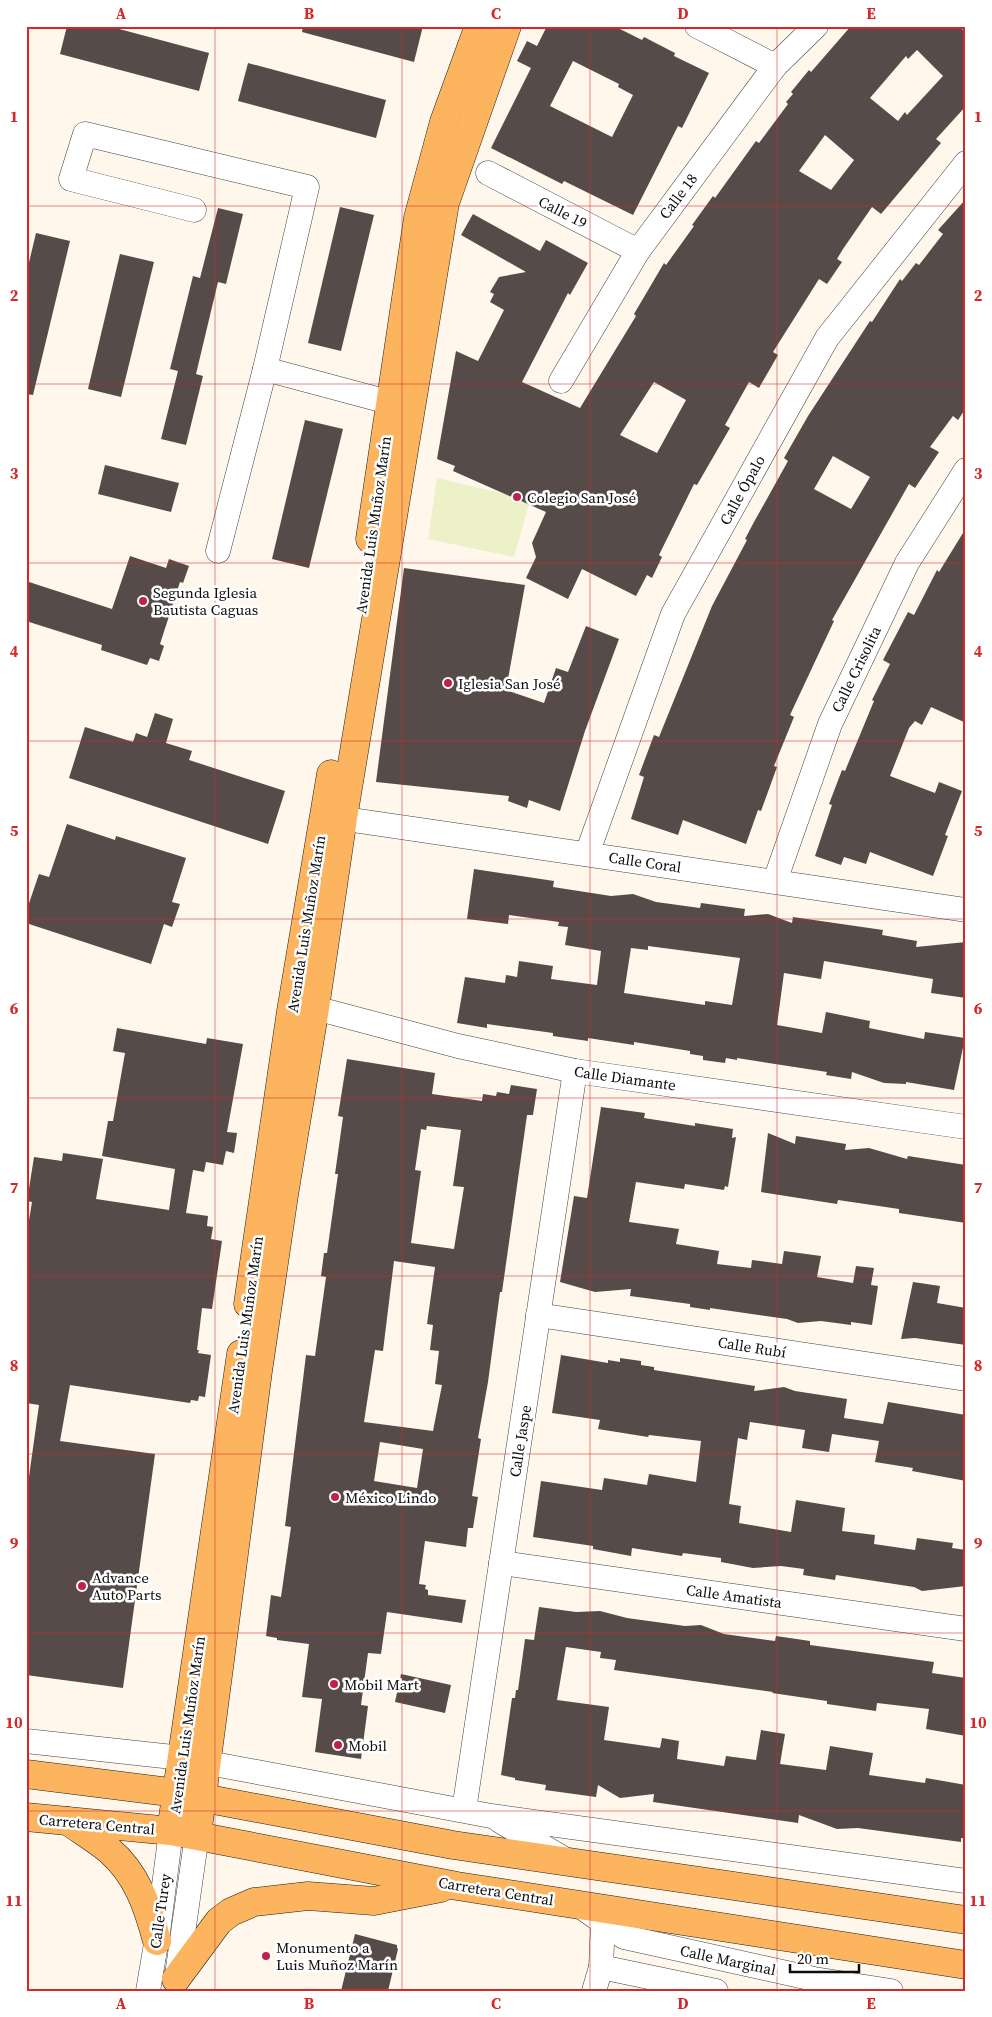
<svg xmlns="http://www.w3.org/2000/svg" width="992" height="2017" font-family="'Source Serif 4',serif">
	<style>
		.pitch { fill: #ecf1c7 }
		.building { fill: #564b49; fill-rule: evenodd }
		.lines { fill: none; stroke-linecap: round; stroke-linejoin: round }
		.minor-casing { stroke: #404040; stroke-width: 25 }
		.major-casing { stroke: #1e1e1e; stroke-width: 29 }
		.minor { stroke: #fff; stroke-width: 24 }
		.major { stroke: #fdb45e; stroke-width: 28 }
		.grid { fill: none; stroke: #d62828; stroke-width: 1; stroke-opacity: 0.55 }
		.poi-dot { fill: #c1204a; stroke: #fff; stroke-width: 2 }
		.labels { text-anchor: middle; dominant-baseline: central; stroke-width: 5; stroke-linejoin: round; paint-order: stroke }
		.street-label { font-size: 15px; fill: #0d0d0d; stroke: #fff }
		.poi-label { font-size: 15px; fill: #0d0d0d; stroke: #fff; text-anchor: start }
		.neatline { fill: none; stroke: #d62828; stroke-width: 2 }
		.grid-label { font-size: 16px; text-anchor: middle; font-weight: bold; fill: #d62828 }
	</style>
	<rect width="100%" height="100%" fill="#fff7ec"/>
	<path class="pitch" d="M437 478 530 500 514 557 428 539Z"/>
	<g class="building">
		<path d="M67 26H108L209 53 199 91 60 54Z"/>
		<path d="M303 26H423L414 62 302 32Z"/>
		<path d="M547 26H614L642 40 644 37 675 53 674 56 709 73 682 128 678 126 633 215 564 181 562 184 491 148 531 68 517 61 527 41 537 46ZM573 61 619 84 618 87 633 95 612 137 550 106Z"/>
		<path d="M851 26H959L966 33V106L936 139 941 143 881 214 872 207 843 249 837 259 842 262 827 284 819 279 773 352 778 355 759 388 749 382 725 425 730 428 697 485 694 484 659 555 662 557 652 578 647 575 636 596 582 569 568 599 526 578 536 557 532 543 546 512 453 471 455 466 437 459 456 351 478 361 504 310 490 302 494 294 490 292 499 277 526 272 461 235 473 214 540 251 546 240 588 263 570 295 568 293 522 382 580 408 636 316 634 314 664 263 666 265 694 226 692 225 713 196 715 198 756 141 759 143 788 104 786 102 793 94 791 92 809 70 811 72ZM917 50 943 76 907 115 905 112 898 121 870 98 906 56 908 59ZM825 135 854 160 831 190 799 171ZM654 382 686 400 657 453 620 435Z"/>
		<path d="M248 63 386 100 376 138 238 101Z"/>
		<path d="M966 199V408L958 420 953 416 930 447 939 452 915 488 909 484 832 620 834 621 790 715 794 717 774 766 777 767 761 811 758 810 746 844 683 820 678 835 631 819 644 777 639 775 654 735 659 737 712 606 747 540 745 539 754 522 788 461 784 458 808 416 870 321 872 322 900 279 902 281 916 263 919 265 943 234 938 230ZM833 456 870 477 851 509 814 489Z"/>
		<path d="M340 207 374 215 341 351 308 343Z"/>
		<path d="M218 208 243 214 226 284 218 282 196 374 203 376 186 445 161 439 178 371 170 369 193 276 200 278Z"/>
		<path d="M36 233 70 241 33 395 26 394V275Z"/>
		<path d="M120 254 154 262 121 397 88 389Z"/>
		<path d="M305 420 343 429 309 568 272 559Z"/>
		<path d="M105 465 179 483 171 512 98 494Z"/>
		<path d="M966 528V723L931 707 922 725 915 721 909 728 890 776 935 793 939 782 962 791 945 835 948 836 933 876 870 852 866 864 844 857 841 865 815 856 832 805 829 804 842 770 845 771 874 701 872 700 890 664 883 660 908 612 914 615 937 570 939 572Z"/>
		<path d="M130 556 166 568 169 559 189 566 183 583 180 582 160 644 164 646 159 661 150 658 147 665 101 650 102 645 26 621V581L112 609Z"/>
		<path d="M404 568 525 585 506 690 544 703 556 668 568 672 586 626 619 639 585 731 560 811 529 800 527 808 508 801 509 796 376 782Z"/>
		<path d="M155 713 173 719 166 743 192 751 189 760 285 791 268 844 69 778 85 727 133 742 136 733 147 737Z"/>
		<path d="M67 824 115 840 116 836 186 858 172 902 180 904 172 927 164 924 151 964 26 923V912L39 874 49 877Z"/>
		<path d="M474 869 554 881 553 887 611 896 633 894 656 902 700 908 701 903 745 909 744 916 768 914 792 923 793 917 883 930 882 935 917 941 916 947 966 942V998L931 993 933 979 824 961 821 979 784 973 777 1025 822 1033 826 1012 870 1021 869 1028 924 1039 925 1032 965 1038 954 1090 906 1082V1084L884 1083 852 1072 851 1079 826 1075 827 1072 737 1058V1060L726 1058 725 1063 703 1060V1056L690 1054V1051L634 1042V1045L588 1038V1041L553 1036V1033L487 1024V1028L457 1023 465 977 505 983 506 975 517 977 519 961 553 966 551 979 597 985 601 951 565 945 568 927 558 926 559 922 509 915 508 924 467 919ZM648 946 740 958 732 1005 705 1001V1005L624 993 631 948 648 950Z"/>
		<path d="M117 1028 206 1044 207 1038 243 1044 227 1132 237 1133 234 1153 226 1151 223 1165 206 1162 204 1172 193 1170 186 1213 208 1216 207 1226 213 1227 211 1239 222 1241 212 1309 202 1308 197 1350H199L198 1353 211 1355 205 1397 199 1396 198 1401 191 1400 190 1403 70 1385 60 1441 155 1454 123 1688 26 1675V1498L39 1405 26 1403V1238L32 1202 27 1201 34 1157 62 1161 63 1153 103 1159 96 1199 169 1210 175 1169 102 1156 108 1121H113L125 1053 113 1051Z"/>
		<path d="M347 1059 435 1073 432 1094 482 1101 483 1094 496 1096 497 1092 509 1094 511 1085 537 1089 533 1115H527L502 1292H500L488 1382 478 1438 481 1439 472 1496 478 1497 473 1528H468L466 1547 425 1541 419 1584 426 1585 425 1589 428 1590V1595L466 1600 462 1623 387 1612 381 1654 368 1653 361 1705 368 1706 361 1759 315 1752 322 1699 302 1697 309 1644 277 1640V1638L266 1636 271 1595 281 1597 291 1527 285 1526 306 1355 315 1356 326 1277 321 1276 324 1253H327L338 1174H335L343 1117 338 1116ZM427 1126 461 1130 453 1186 464 1187 454 1249 411 1243 421 1171 415 1170 421 1129 426 1130ZM394 1261 435 1267 427 1324 433 1325 430 1350 439 1351 435 1384 442 1385 433 1431 364 1422 375 1350 383 1351ZM380 1442 423 1449 417 1488 374 1481Z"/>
		<path d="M601 1107 645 1113 644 1118 695 1126V1123L733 1129 732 1138 736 1137 728 1187 725 1186 724 1190 685 1184 684 1189 636 1182 629 1222 679 1229 676 1244 719 1251 717 1264 751 1268 752 1260 782 1264 784 1251 821 1256 817 1277 853 1283 856 1266 874 1268 871 1285 878 1286 872 1325 851 1322V1325L821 1321 798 1323 787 1319 710 1308V1310L690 1307V1304L630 1296 631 1289 595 1292 560 1282 574 1196 587 1198Z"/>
		<path d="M768 1133 795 1144 796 1136 846 1144 845 1150 869 1148 907 1159 908 1156 966 1165V1223L899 1213V1209L838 1200 837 1204 761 1192Z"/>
		<path d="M913 1282 940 1286 937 1303 966 1308V1345L915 1338 901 1339Z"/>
		<path d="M561 1355 608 1363V1360L620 1362V1358L641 1361V1365L654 1367V1370L755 1386 754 1391 784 1387 795 1391 847 1399 844 1418 883 1424 888 1402 966 1415V1481L912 1471 913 1468 875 1462 879 1441 832 1434 829 1452 802 1448 805 1430 750 1422 747 1440 738 1438 729 1504 741 1506 739 1523 791 1532 796 1500 845 1508 842 1531 875 1535 874 1544 915 1550 917 1538 953 1543 952 1548 966 1550V1586L922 1591 914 1587 836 1575 835 1580 803 1575 804 1569 781 1566 753 1568 721 1562V1558L683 1553 682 1556 632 1548 631 1556 593 1549V1546L533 1537 541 1481 602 1490 604 1478 647 1485 649 1474 696 1482 701 1441 649 1435 648 1437 598 1429 600 1420 552 1413Z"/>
		<path d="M539 1607 576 1612 600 1611 627 1618 685 1626 701 1625 724 1634 775 1641 776 1636 810 1641V1645L934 1662 932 1673 966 1678V1736L926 1729 929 1709 877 1703 876 1711 827 1704V1701L772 1693 773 1692 614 1670 616 1660 600 1658 601 1652 566 1647 557 1700 609 1707 604 1740 660 1748 662 1738 679 1741 677 1759 724 1766 726 1756 756 1760 761 1730 785 1734 780 1764 826 1770 830 1746 873 1753 869 1775 925 1783 926 1778 966 1785V1839L961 1838V1842L858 1828 837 1829 799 1815 798 1823 653 1802 654 1794 620 1798 598 1785 596 1797 545 1790 546 1785 515 1780V1778L501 1775 512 1698H515L516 1690H518L525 1639 534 1640Z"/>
		<path d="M401 1674 451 1685 445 1713 395 1702Z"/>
		<path d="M355 1934 397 1945V1948L398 1949 388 1991H341Z"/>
	</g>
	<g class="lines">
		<g class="minor-casing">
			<g id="minor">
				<path d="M697 26 775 66"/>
				<path d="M488 173 638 251"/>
				<path d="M194 210 71 179 85 134 307 187 265 369 218 551"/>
				<path d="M265 369 407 407"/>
				<path d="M561 381 638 251 775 66 816 26"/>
				<path d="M325 816 966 910"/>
				<path d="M587 854 673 614 827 338 966 163"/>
				<path d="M775 881 830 724 907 563 966 470"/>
				<path d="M297 1013 315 1008 458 1046 575 1071 966 1127"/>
				<path d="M538 1315 966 1379"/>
				<path d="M501 1563 966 1629"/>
				<path d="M26 1741 182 1758 491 1816 966 1881"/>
				<path d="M464 1810 575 1071"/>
				<path d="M500 1821 566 1860"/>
				<path d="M577 1904 624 1937 814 1979 891 1991"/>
				<path d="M603 1922 601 1967 716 1991"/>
				<path d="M176 1982 197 1835"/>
				<path d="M148 1991 158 1932 171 1831"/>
				<path d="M594 1991 601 1967"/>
			</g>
		</g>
		<g class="major-casing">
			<g id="major">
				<path d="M370 539 418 218 444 122 479 26"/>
				<path d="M248 1304 291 1011 331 774"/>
				<path d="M26 1774 177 1793 453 1845 966 1920"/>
				<path d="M26 1817 171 1831 457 1886 966 1965"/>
				<path d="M68 1821C82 1831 97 1840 109 1850 137 1874 148 1907 157 1941"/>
				<path d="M171 1831 241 1354"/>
				<path d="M197 1835 258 1371 284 1195 315 1008 343 818 445 203 507 26"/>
				<path d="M176 1979 219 1921 231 1912 254 1902 308 1896 374 1901 441 1888"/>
			</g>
		</g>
		<use href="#minor" class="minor"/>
		<use href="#major" class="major"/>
	</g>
	<path class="grid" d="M215 26V1991M402 26V1991M590 26V1991M777 26V1991M26 206H966M26 384H966M26 563H966M26 741H966M26 919H966M26 1098H966M26 1276H966M26 1454H966M26 1633H966M26 1811H966"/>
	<g class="poi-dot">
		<circle cx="517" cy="497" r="5"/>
		<circle cx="143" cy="601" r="5"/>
		<circle cx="448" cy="683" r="5"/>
		<circle cx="335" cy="1497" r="5"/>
		<circle cx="82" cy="1586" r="5"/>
		<circle cx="334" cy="1684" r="5"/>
		<circle cx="338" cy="1745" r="5"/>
		<circle cx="266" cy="1956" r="5"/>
	</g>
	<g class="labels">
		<g class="street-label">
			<text transform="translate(678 196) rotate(-53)">Calle 18</text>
			<text transform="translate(563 212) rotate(27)">Calle 19</text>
			<text transform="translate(742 490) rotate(-61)">Calle Ópalo</text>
			<text transform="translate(373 525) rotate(-82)">Avenida Luis Muñoz Marín</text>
			<text transform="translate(856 669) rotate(-64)">Calle Crisolita</text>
			<text transform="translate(645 862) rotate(8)">Calle Coral</text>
			<text transform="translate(306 924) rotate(-81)">Avenida Luis Muñoz Marín</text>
			<text transform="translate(625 1078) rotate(8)">Calle Diamante</text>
			<text transform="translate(245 1325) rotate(-82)">Avenida Luis Muñoz Marín</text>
			<text transform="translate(752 1347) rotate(9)">Calle Rubí</text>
			<text transform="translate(520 1441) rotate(-81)">Calle Jaspe</text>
			<text transform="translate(734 1596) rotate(8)">Calle Amatista</text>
			<text transform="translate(187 1725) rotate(-82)">Avenida Luis Muñoz Marín</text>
			<text transform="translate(97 1824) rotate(5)">Carretera Central</text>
			<text transform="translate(496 1891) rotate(9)">Carretera Central</text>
			<text transform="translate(160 1911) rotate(-82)">Calle Turey</text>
			<text transform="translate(728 1960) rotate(12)">Calle Marginal</text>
		</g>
		<g class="poi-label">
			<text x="527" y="497">Colegio San José</text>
			<text x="153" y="592">Segunda Iglesia<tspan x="153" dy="17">Bautista Caguas</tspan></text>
			<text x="458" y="683">Iglesia San José</text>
			<text x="345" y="1497">México Lindo</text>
			<text x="92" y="1577">Advance<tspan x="92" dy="17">Auto Parts</tspan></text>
			<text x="344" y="1684">Mobil Mart</text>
			<text x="348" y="1745">Mobil</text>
			<text x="276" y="1947">Monumento a<tspan x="276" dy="17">Luis Muñoz Marín</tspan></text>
		</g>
	</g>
	<rect width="992" height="2017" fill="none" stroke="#ffffff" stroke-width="55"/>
	<path d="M790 1964v8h69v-8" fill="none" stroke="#0d0d0d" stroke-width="2.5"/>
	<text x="797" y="1964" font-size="15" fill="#0d0d0d" stroke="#ffffff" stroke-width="4" paint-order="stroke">20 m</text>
	<rect x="28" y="28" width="936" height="1962" class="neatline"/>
	<g class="grid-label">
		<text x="121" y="19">A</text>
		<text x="309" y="19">B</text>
		<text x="496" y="19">C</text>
		<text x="683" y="19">D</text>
		<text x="871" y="19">E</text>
		<text x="14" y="122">1</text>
		<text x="978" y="122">1</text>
		<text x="14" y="301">2</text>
		<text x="978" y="301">2</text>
		<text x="14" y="479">3</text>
		<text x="978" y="479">3</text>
		<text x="14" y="657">4</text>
		<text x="978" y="657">4</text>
		<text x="14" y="836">5</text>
		<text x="978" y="836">5</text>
		<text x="14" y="1014">6</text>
		<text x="978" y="1014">6</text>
		<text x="14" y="1193">7</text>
		<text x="978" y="1193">7</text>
		<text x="14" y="1371">8</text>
		<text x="978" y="1371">8</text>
		<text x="14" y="1549">9</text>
		<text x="978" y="1549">9</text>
		<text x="14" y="1728">10</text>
		<text x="978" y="1728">10</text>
		<text x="14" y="1906">11</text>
		<text x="978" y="1906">11</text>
		<text x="121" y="2009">A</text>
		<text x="309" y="2009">B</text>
		<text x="496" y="2009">C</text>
		<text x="683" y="2009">D</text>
		<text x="871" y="2009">E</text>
	</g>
</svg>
